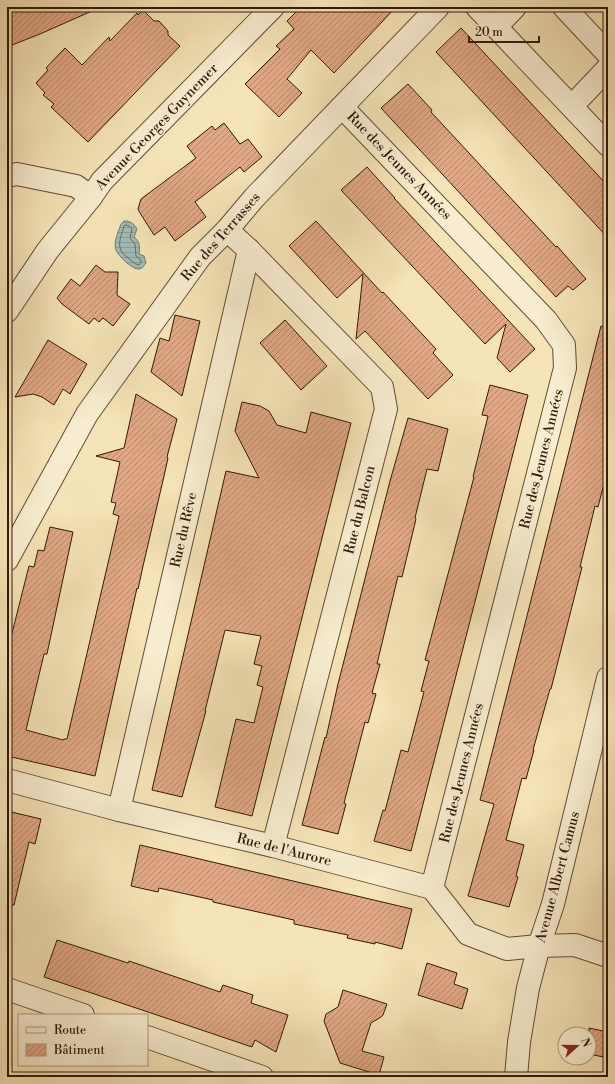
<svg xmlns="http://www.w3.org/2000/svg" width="615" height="1084" font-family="'Libre Bodoni',serif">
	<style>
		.water { fill: url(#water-rules); stroke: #747a72 }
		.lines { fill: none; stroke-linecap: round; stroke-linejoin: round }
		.shore { stroke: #686a61; stroke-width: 1 }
		.building { fill: url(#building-hatch); stroke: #31180a }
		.minor-casing { stroke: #624b35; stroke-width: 24 }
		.minor { stroke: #f8edd0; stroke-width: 22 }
		.labels { text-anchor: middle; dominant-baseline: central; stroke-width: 3; stroke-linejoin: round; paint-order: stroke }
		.street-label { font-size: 14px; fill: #31180a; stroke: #f8edd0 }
	</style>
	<defs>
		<pattern id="water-rules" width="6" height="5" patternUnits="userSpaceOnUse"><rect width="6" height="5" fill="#a0bcb8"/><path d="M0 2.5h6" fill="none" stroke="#8aa19d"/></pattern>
		<pattern id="building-hatch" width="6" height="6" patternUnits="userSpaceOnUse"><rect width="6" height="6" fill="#e0a886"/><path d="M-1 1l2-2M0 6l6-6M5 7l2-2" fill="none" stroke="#b6886c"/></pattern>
	</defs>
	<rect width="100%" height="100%" fill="#f5e4b7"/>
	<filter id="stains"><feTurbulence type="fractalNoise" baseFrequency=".005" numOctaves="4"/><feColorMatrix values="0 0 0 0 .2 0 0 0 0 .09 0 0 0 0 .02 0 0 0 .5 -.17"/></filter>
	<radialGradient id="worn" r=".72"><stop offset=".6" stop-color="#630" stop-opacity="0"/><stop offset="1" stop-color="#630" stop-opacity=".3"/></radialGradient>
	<path class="water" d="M124 221C131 221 133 223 137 229L134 237C140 241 140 247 139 254L144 256 146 263C144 265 143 269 139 269 133 270 118 256 116 250 114 244 116 238 118 232 120 228 120 224 124 221Z"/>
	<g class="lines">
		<path class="shore" d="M126 225 129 226 132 229 130 238 135 244 136 256 141 260V262L139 265C134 264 132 261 128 258 115 248 120 240 124 226Z"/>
	</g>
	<g class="building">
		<path d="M7 7H101L40 34 7 47Z"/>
		<path d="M301 7H396L334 73 311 50 287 79 302 93 279 117 245 84 280 49 276 46 294 29 287 21Z"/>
		<path d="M143 10 154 21H159L168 31V35L180 46 88 142 51 107 54 104 43 95 45 93 36 83 48 70 46 68 65 48 82 65 109 37 110 41 137 13 138 15Z"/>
		<path d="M461 28 608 186V238L436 52Z"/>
		<path d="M408 84 432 110 431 112 556 247 557 246 586 279 573 290 568 286 556 297 381 108Z"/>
		<path d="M224 123 240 144 248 139 262 157 244 172 240 167 195 202 206 217 175 241 165 227 154 235 140 213 138 209 141 199 196 158 187 146 212 126 215 130Z"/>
		<path d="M367 167 395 198H394L535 349 510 372 497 358 506 324 485 344 341 190Z"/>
		<path d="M316 221 382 293 383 292 436 349 433 353 453 375 428 399 365 331 356 339 363 274 337 298 289 246Z"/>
		<path d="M96 265 105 272H118L117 295 130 304 113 326 103 318 99 322 94 318 89 324 62 304 57 298 71 279 80 286Z"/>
		<path d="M175 315 200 321 182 396 151 372 160 338 169 341Z"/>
		<path d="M285 320 327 366 301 390 260 343Z"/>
		<path d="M601 326 608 327V468L598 507 595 506 580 567H582L551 689H550L533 750H534L526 779 522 778 506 840 524 845 516 876 518 877 509 907 468 896 494 804 480 800Z"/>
		<path d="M48 340 87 364 70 394 63 389 54 405 42 397 33 394 15 397Z"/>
		<path d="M490 385 528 395 411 851 374 841 383 810 385 811 401 750 408 752 424 692 421 691 429 661 425 660 474 477H473L488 416 482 415Z"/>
		<path d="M136 394 177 419 167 457 168 458 164 476 143 566 138 589 137 588 95 776 7 756V653L29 566 34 567 38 550 44 551 50 527 73 532 47 654H44L26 730 63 740 64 739H67L119 516 113 514 116 503 111 502 120 462 96 456 124 448Z"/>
		<path d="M242 402 260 406 269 411 277 425 306 433 311 412 351 423 252 816 215 807 236 719 254 723 263 687 257 685 262 666 254 664 261 636 225 630 205 711H206L182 797 152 790 226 471 259 478 235 431Z"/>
		<path d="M408 418 448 429 438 471 427 469 415 518 416 519 402 577 398 576 377 664H380L372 693 376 694 368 723 365 722 344 803 346 804 338 834 302 825 325 737 326 738 338 684 390 481Z"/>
		<path d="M7 811 41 819 35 844 29 842 14 905 7 904Z"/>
		<path d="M140 845 412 909 402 949 375 942V944L347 938 348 935 294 924V920L213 902V900L159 888 158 892 131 886Z"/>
		<path d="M57 940 128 963 129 961 220 992 223 985 253 995 251 1003 288 1015 276 1052 255 1040 252 1047 44 977Z"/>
		<path d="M427 963 457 973 454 984 468 989 462 1009 418 995Z"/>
		<path d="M343 990 387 1004 383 1015 381 1017 371 1023 362 1051 384 1057 379 1075 340 1063 324 1021 326 1014 338 1007Z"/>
		<path d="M589 1028 608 1032V1058L589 1054Z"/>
	</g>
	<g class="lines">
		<g class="minor-casing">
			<g id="minor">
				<path d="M477 7 608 145"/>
				<path d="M564 7 608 54"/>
				<path d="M496 27 515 7"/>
				<path d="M572 106 608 68"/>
				<path d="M342 107 546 320 564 345 565 368 432 888"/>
				<path d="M7 176 17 174 76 186 91 197"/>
				<path d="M227 230 249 250 382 387 386 409 273 846"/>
				<path d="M7 311 48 250 91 197 102 181 273 7"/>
				<path d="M7 560 87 414 200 257 227 230 254 198 438 7"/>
				<path d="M7 780 119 810 273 846 432 888 468 934 507 949 539 946 575 945 608 956"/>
				<path d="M119 810 249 250"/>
				<path d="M7 989 83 1015"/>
				<path d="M147 1037 262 1077"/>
				<path d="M516 1077 519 1042 528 988 539 946 553 904 608 678"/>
			</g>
		</g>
		<use href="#minor" class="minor"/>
	</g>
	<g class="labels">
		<g class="street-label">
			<text transform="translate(157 127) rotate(-46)">Avenue Georges Guynemer</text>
			<text transform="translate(399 166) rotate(46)">Rue des Jeunes Années</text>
			<text transform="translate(221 237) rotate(-49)">Rue des Terrasses</text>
			<text transform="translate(542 459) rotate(-76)">Rue des Jeunes Années</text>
			<text transform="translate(360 510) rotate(-76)">Rue du Balcon</text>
			<text transform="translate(184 530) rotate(-77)">Rue du Rêve</text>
			<text transform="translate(462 773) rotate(-76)">Rue des Jeunes Années</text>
			<text transform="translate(284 850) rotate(14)">Rue de l'Aurore</text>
			<text transform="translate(558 877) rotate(-75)">Avenue Albert Camus</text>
		</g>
	</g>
	<rect width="615" height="1084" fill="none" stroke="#f5e4b7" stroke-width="24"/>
	<rect x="8" y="8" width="599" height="1068" fill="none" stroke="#31180a" stroke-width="2"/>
	<rect x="12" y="12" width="591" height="1060" fill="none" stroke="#31180a"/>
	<rect x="18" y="1014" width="130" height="52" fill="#f8edd0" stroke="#a89881"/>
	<rect x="26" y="1027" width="20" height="6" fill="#f8edd0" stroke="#a89881"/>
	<text x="54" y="1034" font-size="12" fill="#31180a">Route</text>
	<rect x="26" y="1044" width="20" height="12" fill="url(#building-hatch)" stroke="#a89881"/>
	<text x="54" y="1054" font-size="12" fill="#31180a">Bâtiment</text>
	<g transform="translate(577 1046) rotate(69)"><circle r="19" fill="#f8edd0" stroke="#a89881"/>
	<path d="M0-3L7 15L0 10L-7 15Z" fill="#8f2418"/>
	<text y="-6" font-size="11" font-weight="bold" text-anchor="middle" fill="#31180a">N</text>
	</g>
	<path d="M469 36v6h70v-6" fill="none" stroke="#31180a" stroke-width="2"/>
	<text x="475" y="36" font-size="12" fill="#31180a" stroke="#f8edd0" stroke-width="3" paint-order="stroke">20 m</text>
	<rect width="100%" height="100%" filter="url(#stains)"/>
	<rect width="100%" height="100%" fill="url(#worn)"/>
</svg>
